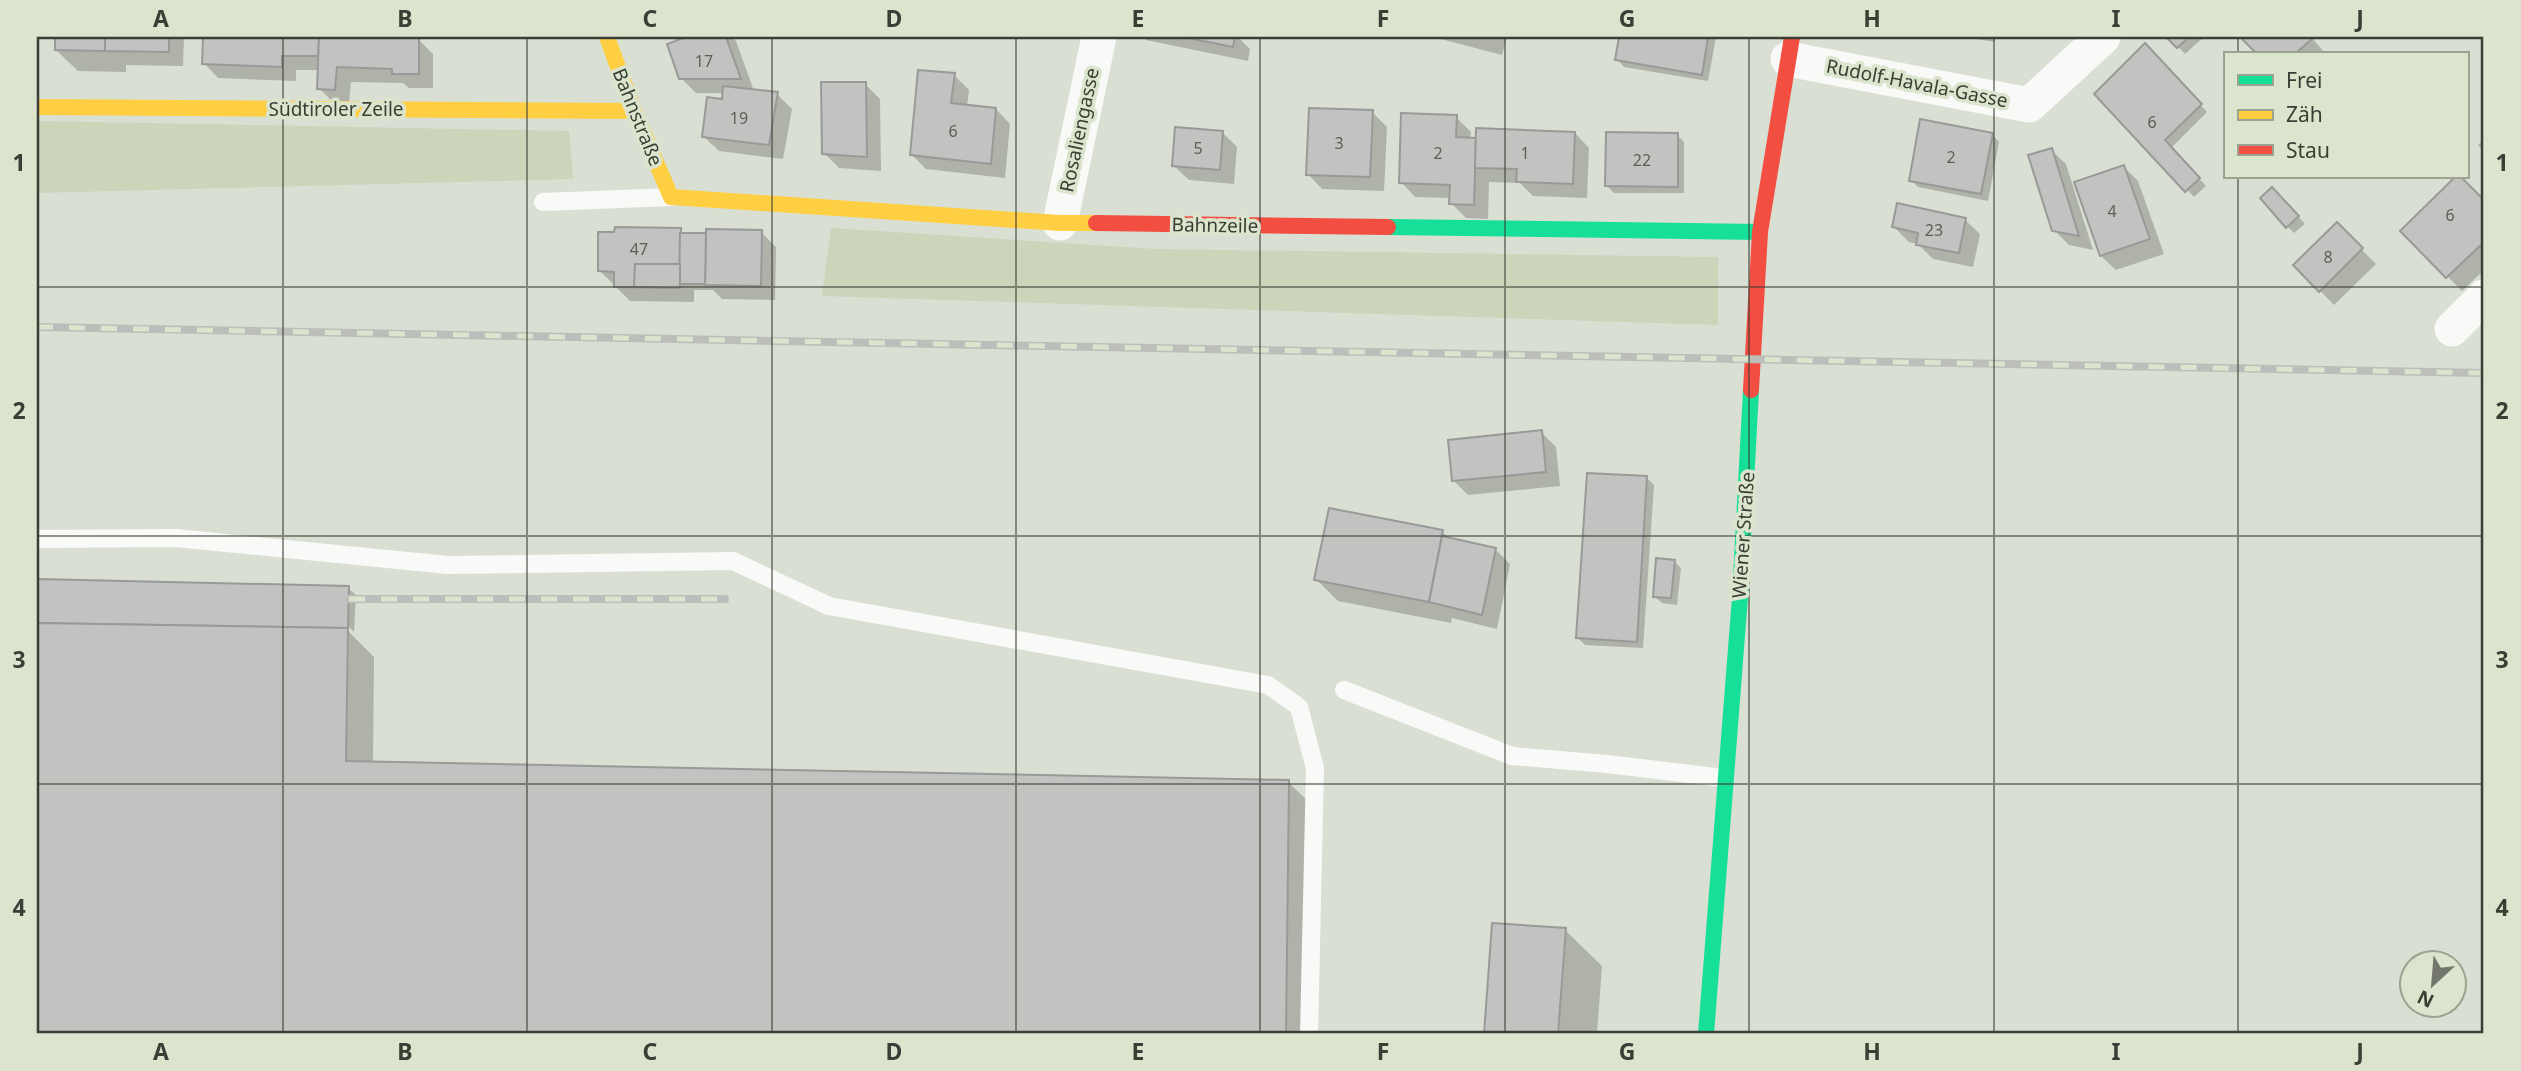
<svg xmlns="http://www.w3.org/2000/svg" width="2521" height="1071" font-family="'Noto Sans',sans-serif">
	<style>
		.green { fill: #cad5b9 }
		.shadow { fill: #0003 }
		.building { fill: #c2c2c1; stroke: #999a98; stroke-width: 2 }
		.lines { fill: none; stroke-linecap: round; stroke-linejoin: round }
		.lane { stroke: #f9faf8; stroke-width: 18 }
		.street { stroke: #f9faf8; stroke-width: 35 }
		.fast { stroke: #16e098; stroke-width: 16 }
		.slow { stroke: #ffcf43; stroke-width: 16 }
		.jam { stroke: #f24e42; stroke-width: 16 }
		.rail-casing { stroke: #bcbeba; stroke-width: 8 }
		.rail { stroke: #dbe5cd; stroke-width: 5; stroke-dasharray: 16; stroke-linecap: butt }
		.grid { fill: none; stroke: #3a3e35; stroke-width: 2; stroke-opacity: 0.55 }
		.labels { text-anchor: middle; dominant-baseline: central; stroke-width: 7; stroke-linejoin: round; paint-order: stroke }
		.number-label { font-size: 16px; fill: #5c5f58 }
		.street-label { font-size: 19px; fill: #3a3e35; stroke: #dbe5cd }
		.neatline { fill: none; stroke: #3a3e35; stroke-width: 2.5 }
		.grid-label { font-size: 23px; text-anchor: middle; font-weight: bold; fill: #3a3e35 }
	</style>
	<rect width="100%" height="100%" fill="#dadfd3"/>
	<g class="green">
		<path d="M37 121 569 131 573 179 37 193Z"/>
		<path d="M831 228 1156 249 1718 257V325L822 296Z"/>
	</g>
	<g class="shadow">
		<path d="M57 37H184L183 66 126 65V72L78 71 56 50Z"/>
		<path d="M204 37H408L407 39H418L433 54V88H409L403 83 351 82 349 104 334 103 319 88V70H296V81L218 78 204 63Z"/>
		<path d="M692 37H732L736 41 754 91 777 94 792 109 783 159 719 151 704 137 724 101V93H696L681 78 669 45Z"/>
		<path d="M1143 37H1238L1250 49 1248 61 1146 40Z"/>
		<path d="M1433 37H1507L1502 55Z"/>
		<path d="M1621 37H1716L1708 81 1624 67 1617 59Z"/>
		<path d="M1964 37H1995V42Z"/>
		<path d="M2169 37H2204L2185 54Z"/>
		<path d="M2243 37H2311L2326 54H2259Z"/>
		<path d="M2145 46 2207 112 2171 148 2206 186 2194 197 2096 94Z"/>
		<path d="M954 75 969 90 967 106 996 109 1010 124 1005 178 926 169 911 154Z"/>
		<path d="M865 84 880 99 881 171 839 168 824 153Z"/>
		<path d="M1372 112 1387 127 1384 191 1322 189 1308 174Z"/>
		<path d="M1456 117 1471 132 1470 139 1575 133 1589 148 1587 198 1533 196 1520 183 1489 182 1488 219 1466 218 1451 203V198L1415 197 1401 182Z"/>
		<path d="M1222 132 1237 147 1234 184 1189 180 1174 166Z"/>
		<path d="M1992 134 1999 142 1988 201 1918 187 1911 180Z"/>
		<path d="M1677 135 1684 142V193H1614L1607 186Z"/>
		<path d="M2484 140V151L2478 145Z"/>
		<path d="M2051 150 2066 164 2093 250 2069 245 2054 230Z"/>
		<path d="M2124 167 2138 181 2164 254 2116 270 2101 256 2076 183Z"/>
		<path d="M2458 177 2484 202V270L2462 291 2403 231Z"/>
		<path d="M2279 196 2305 224 2294 233 2287 226Z"/>
		<path d="M1965 220 1980 234 1973 267 1933 259 1918 244 1909 242 1894 227Z"/>
		<path d="M2337 225 2376 264 2334 305 2295 265Z"/>
		<path d="M680 230 685 235 761 232 776 247 775 300 722 299 713 290H694V302L630 301 599 270Z"/>
		<path d="M1541 432 1556 447 1560 486 1468 495 1453 480Z"/>
		<path d="M1647 478 1654 485 1643 648 1585 645 1578 638Z"/>
		<path d="M1442 532 1450 539 1495 549 1510 564 1497 629 1452 618 1451 623 1338 601 1316 579Z"/>
		<path d="M1674 561 1681 568 1677 605 1662 603 1654 596Z"/>
		<path d="M37 581 348 588 356 595 354 632 343 621 340 623 374 657 373 764 1288 782 1316 809 1313 1034H37Z"/>
		<path d="M1494 925 1565 930 1602 966 1597 1034H1486Z"/>
	</g>
	<g class="building">
		<path d="M55 37H105V51L55 50Z"/>
		<path d="M105 37H169V52L105 51Z"/>
		<path d="M203 37H319L318 56H282V67L202 64Z"/>
		<path d="M319 37 419 38V74H392V69L337 67 335 90 317 89Z"/>
		<path d="M686 37H726L741 79H679L667 44Z"/>
		<path d="M1183 37H1235L1233 47Z"/>
		<path d="M1619 37H1708L1702 75 1615 60Z"/>
		<path d="M2166 37H2189L2177 48Z"/>
		<path d="M2240 37H2312L2313 38 2295 54H2257Z"/>
		<path d="M2145 43 2202 104 2165 140 2200 178 2185 192 2094 94Z"/>
		<path d="M918 70 955 73 951 103 996 108 991 164 910 155Z"/>
		<path d="M821 82H866L867 157 822 154Z"/>
		<path d="M723 86 778 92 769 145 702 137 707 97 722 99Z"/>
		<path d="M1309 108 1373 110 1370 177 1306 175Z"/>
		<path d="M1401 113 1457 115 1456 137 1476 138 1474 205 1449 204 1450 185 1399 183Z"/>
		<path d="M1920 119 1993 133 1981 194 1909 181Z"/>
		<path d="M1175 127 1223 131 1220 170 1172 166Z"/>
		<path d="M1476 128 1575 132 1573 184 1516 182 1517 169 1475 168Z"/>
		<path d="M1606 132 1678 133V187L1605 186Z"/>
		<path d="M2052 148 2079 236 2052 231 2028 155Z"/>
		<path d="M2124 165 2150 239 2100 256 2074 182Z"/>
		<path d="M2455 177H2461L2484 200V242L2446 278 2400 231Z"/>
		<path d="M2272 187 2299 216 2286 228 2260 198Z"/>
		<path d="M1897 203 1966 218 1959 253 1916 245 1918 233 1892 227Z"/>
		<path d="M2337 222 2363 248 2319 292 2293 265Z"/>
		<path d="M615 227 681 228 680 288 614 287V272L598 271V232H614Z"/>
		<path d="M706 229 762 230 761 286 705 285Z"/>
		<path d="M680 233H706L705 284H679Z"/>
		<path d="M635 264H680V288L634 287Z"/>
		<path d="M1542 430 1546 472 1452 481 1448 440Z"/>
		<path d="M1587 473 1647 476 1637 642 1576 638Z"/>
		<path d="M1329 508 1443 530 1429 602 1314 580Z"/>
		<path d="M1442 536 1496 548 1482 615 1429 602Z"/>
		<path d="M1656 558 1675 560 1671 598 1653 597Z"/>
		<path d="M37 579 349 586 348 628 37 623Z"/>
		<path d="M37 623 348 628 346 761 1289 780 1286 1034H37Z"/>
		<path d="M1492 923 1566 928 1558 1034H1484Z"/>
	</g>
	<g class="lines">
		<g class="lane">
			<path d="M543 202 671 197"/>
			<path d="M37 539 176 538 448 565 733 561 829 606 1268 685 1299 707 1315 768 1309 1034"/>
			<path d="M1344 690 1512 756 1607 764 1724 778"/>
		</g>
		<g class="street">
			<path d="M1788 59 2029 105 2103 37"/>
			<path d="M1060 223 1099 37"/>
			<path d="M2452 329 2484 297"/>
		</g>
		<g class="fast">
			<path d="M1388 227 1760 232"/>
			<path d="M1706 1034 1740 597 1751 390"/>
		</g>
		<g class="slow">
			<path d="M607 37 634 111 671 197 1060 223H1096"/>
			<path d="M37 107 634 111"/>
		</g>
		<g class="jam">
			<path d="M1096 223 1388 227"/>
			<path d="M1751 390 1760 232 1792 37"/>
		</g>
		<g class="rail-casing">
			<g id="rail">
				<path d="M37 327 2484 373"/>
				<path d="M349 599H725"/>
			</g>
		</g>
		<use href="#rail" class="rail"/>
	</g>
	<path class="grid" d="M283 37V1034M527 37V1034M772 37V1034M1016 37V1034M1260 37V1034M1505 37V1034M1749 37V1034M1994 37V1034M2238 37V54M2238 177V1034M37 287H2484M37 536H2484M37 784H2484"/>
	<g class="labels">
		<g class="number-label">
			<text x="704" y="61">17</text>
			<text x="739" y="118">19</text>
			<text x="2152" y="122">6</text>
			<text x="953" y="131">6</text>
			<text x="1339" y="143">3</text>
			<text x="1198" y="148">5</text>
			<text x="1438" y="153">2</text>
			<text x="1525" y="153">1</text>
			<text x="1951" y="157">2</text>
			<text x="1642" y="160">22</text>
			<text x="2112" y="211">4</text>
			<text x="2450" y="215">6</text>
			<text x="1934" y="230">23</text>
			<text x="639" y="249">47</text>
			<text x="2328" y="257">8</text>
		</g>
		<g class="street-label">
			<text transform="translate(1917 83) rotate(11)">Rudolf-Havala-Gasse</text>
			<text x="336" y="109">Südtiroler Zeile</text>
			<text transform="translate(638 117) rotate(68)">Bahnstraße</text>
			<text transform="translate(1079 130) rotate(-78)">Rosaliengasse</text>
			<text transform="translate(1215 225) rotate(1)">Bahnzeile</text>
			<text transform="translate(1743 535) rotate(-86)">Wiener Straße</text>
		</g>
	</g>
	<rect width="2521" height="1071" fill="none" stroke="#dbe5cd" stroke-width="77"/>
	<rect x="2224" y="52" width="245" height="126" fill="#dbe5cd" stroke="#9ba290" stroke-width="2"/>
	<rect x="2238" y="75" width="35" height="10" fill="#16e098" stroke="#9ba290" stroke-width="2"/>
	<text x="2286" y="88" font-size="21" fill="#3a3e35">Frei</text>
	<rect x="2238" y="110" width="35" height="10" fill="#ffcf43" stroke="#9ba290" stroke-width="2"/>
	<text x="2286" y="122" font-size="21" fill="#3a3e35">Zäh</text>
	<rect x="2238" y="145" width="35" height="10" fill="#f24e42" stroke="#9ba290" stroke-width="2"/>
	<text x="2286" y="158" font-size="21" fill="#3a3e35">Stau</text>
	<g transform="translate(2433 984) rotate(206)"><circle r="33" fill="#dbe5cd" stroke="#9ba290" stroke-width="2"/>
	<path d="M0-5L12 26L0 18L-12 26Z" fill="#72766c"/>
	<text y="-10" font-size="19" font-weight="bold" text-anchor="middle" fill="#3a3e35">N</text>
	</g>
	<rect x="38" y="38" width="2444" height="994" class="neatline"/>
	<g class="grid-label">
		<text x="161" y="27">A</text>
		<text x="405" y="27">B</text>
		<text x="650" y="27">C</text>
		<text x="894" y="27">D</text>
		<text x="1138" y="27">E</text>
		<text x="1383" y="27">F</text>
		<text x="1627" y="27">G</text>
		<text x="1872" y="27">H</text>
		<text x="2116" y="27">I</text>
		<text x="2360" y="27">J</text>
		<text x="19" y="171">1</text>
		<text x="2502" y="171">1</text>
		<text x="19" y="419">2</text>
		<text x="2502" y="419">2</text>
		<text x="19" y="668">3</text>
		<text x="2502" y="668">3</text>
		<text x="19" y="916">4</text>
		<text x="2502" y="916">4</text>
		<text x="161" y="1060">A</text>
		<text x="405" y="1060">B</text>
		<text x="650" y="1060">C</text>
		<text x="894" y="1060">D</text>
		<text x="1138" y="1060">E</text>
		<text x="1383" y="1060">F</text>
		<text x="1627" y="1060">G</text>
		<text x="1872" y="1060">H</text>
		<text x="2116" y="1060">I</text>
		<text x="2360" y="1060">J</text>
	</g>
</svg>
